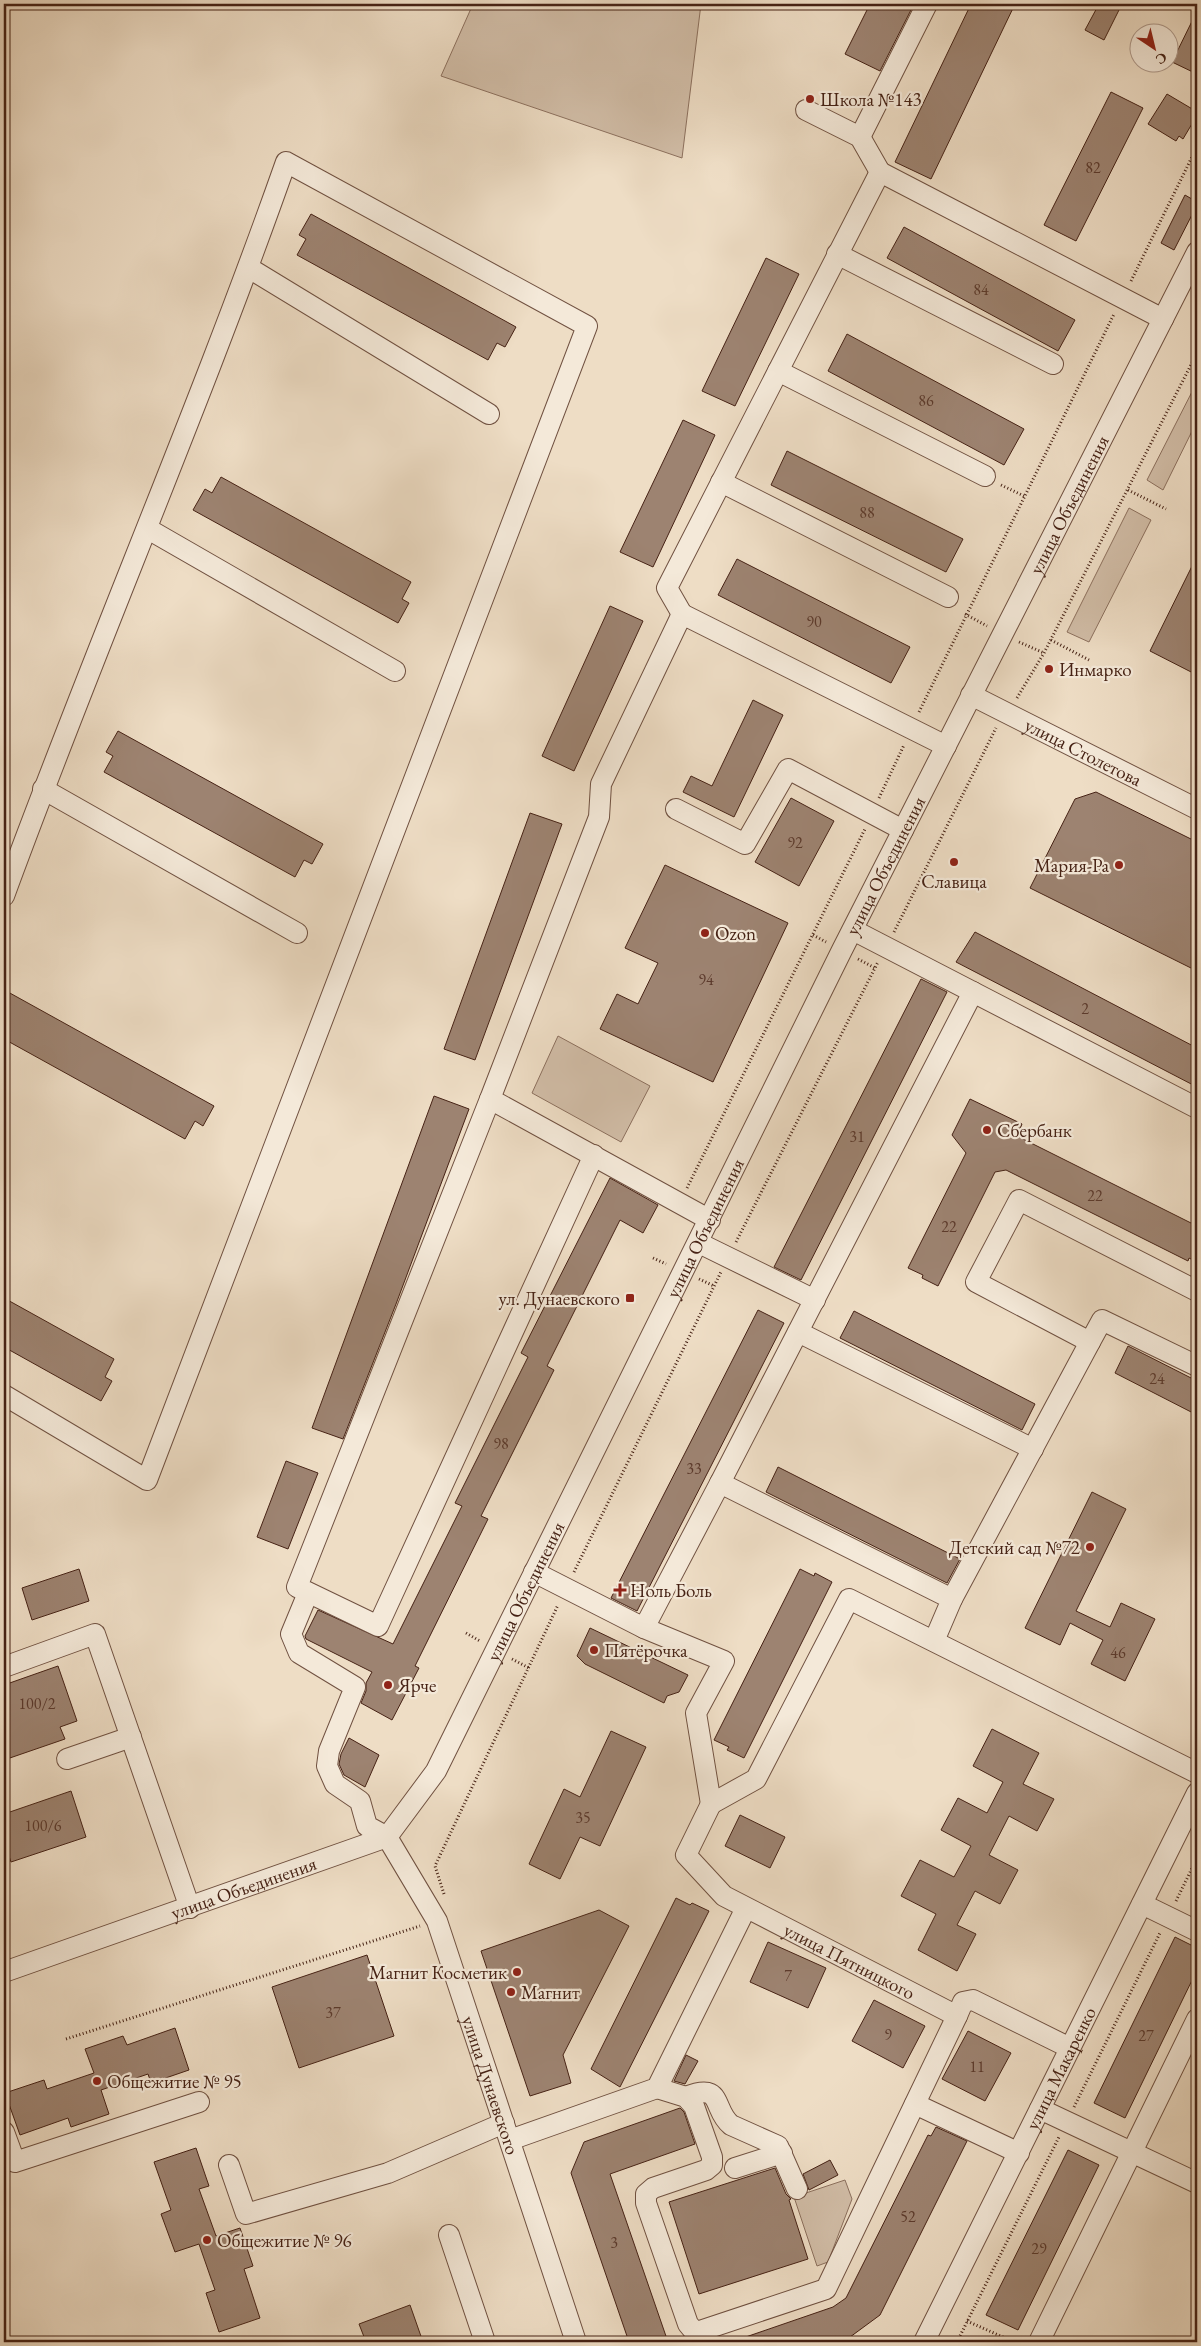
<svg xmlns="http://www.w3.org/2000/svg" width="1201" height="2346" font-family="'EB Garamond',serif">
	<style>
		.green { fill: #d1bda7; stroke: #8c705e }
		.building { fill: #9d8371; stroke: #462215 }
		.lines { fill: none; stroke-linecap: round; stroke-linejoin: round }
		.minor-casing { stroke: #705141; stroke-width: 22 }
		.path { stroke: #462215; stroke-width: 3; stroke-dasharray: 1 2.5; stroke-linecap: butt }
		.minor { stroke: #f4e9d9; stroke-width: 20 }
		.poi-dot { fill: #8f2418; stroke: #f4e9d9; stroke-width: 2 }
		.labels { text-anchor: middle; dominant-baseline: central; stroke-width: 4.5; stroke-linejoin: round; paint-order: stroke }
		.number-label { font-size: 16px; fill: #5c3a2c }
		.poi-label { font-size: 19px; fill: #462215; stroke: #f4e9d9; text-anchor: start }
		.street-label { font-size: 19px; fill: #462215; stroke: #f4e9d9 }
	</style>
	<rect width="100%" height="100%" fill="#eeddc5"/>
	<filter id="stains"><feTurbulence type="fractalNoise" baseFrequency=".004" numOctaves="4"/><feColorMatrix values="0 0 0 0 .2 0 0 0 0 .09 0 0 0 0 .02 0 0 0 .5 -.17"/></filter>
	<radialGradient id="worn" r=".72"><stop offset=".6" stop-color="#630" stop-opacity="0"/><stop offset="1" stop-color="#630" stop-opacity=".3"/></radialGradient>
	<g class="green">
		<path d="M473 4H701L682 158 441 76Z"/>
		<path d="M1197 382V421L1163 490 1147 480Z"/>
		<path d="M1129 508 1151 520 1089 642 1067 632Z"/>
		<path d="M558 1036 650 1086 621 1142 532 1093Z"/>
		<path d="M845 2180 852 2199 828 2262 817 2266 794 2197Z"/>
	</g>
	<g class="building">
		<path d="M870 4H914L880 71 845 54Z"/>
		<path d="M971 4H1015L931 179 895 162Z"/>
		<path d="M1099 4H1122L1104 40 1085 30Z"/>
		<path d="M1197 11V74L1172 62Z"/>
		<path d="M1111 92 1143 108 1076 241 1044 225Z"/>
		<path d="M1167 94 1194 110 1192 115 1196 117 1183 139 1179 136 1176 141 1148 124Z"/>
		<path d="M1185 195 1197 202V205L1174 250 1161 243Z"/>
		<path d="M311 214 516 327 505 347 497 343 488 360 297 255 306 239 299 235Z"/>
		<path d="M904 227 1075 320 1058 351 887 258Z"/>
		<path d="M766 258 799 274 735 406 702 391Z"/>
		<path d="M847 334 1024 429 1004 465 828 371Z"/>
		<path d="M683 420 715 435 653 567 620 552Z"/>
		<path d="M787 451 963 539 946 572 771 485Z"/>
		<path d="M221 477 411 582 402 599 409 603 398 623 193 510 205 489 212 493Z"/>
		<path d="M1197 556V675L1150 651Z"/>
		<path d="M737 559 910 647 891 683 718 595Z"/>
		<path d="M610 606 643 621 574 771 542 756Z"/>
		<path d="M753 700 783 715 734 817 683 792 691 776 712 786Z"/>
		<path d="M118 731 323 844 312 864 304 860 295 877 104 772 113 756 106 752Z"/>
		<path d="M1096 792 1197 842V971L1030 888 1075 799Z"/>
		<path d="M791 798 834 821 799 886 755 862Z"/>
		<path d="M530 813 562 824 475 1060 444 1049Z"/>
		<path d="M665 865 788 923 713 1082 600 1029 617 994 638 1004 658 963 625 948Z"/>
		<path d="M975 932 1197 1048V1087L956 962Z"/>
		<path d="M921 979 947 992 801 1280 774 1267Z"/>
		<path d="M8 992 214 1106 203 1126 195 1121 185 1139 4 1039V1001Z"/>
		<path d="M434 1096 469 1109 396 1304 343 1439 312 1428Z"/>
		<path d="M970 1099 1022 1124 1017 1136 1197 1226V1262L1189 1258 1188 1261 1006 1170 995 1172 938 1286 922 1278 923 1275 908 1268 966 1153 952 1135Z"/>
		<path d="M610 1178 658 1205 643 1233 620 1220 547 1366 554 1370 481 1516 488 1519 415 1666 419 1668 392 1720 361 1703 366 1691V1683L372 1672 306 1639 305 1636 318 1610 393 1644 462 1506 455 1503 528 1357 521 1353Z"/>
		<path d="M4 1298 114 1359 105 1377 112 1381 101 1401 4 1347Z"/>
		<path d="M758 1310 784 1323 637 1611 611 1598Z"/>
		<path d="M854 1311 1035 1404 1022 1430 840 1338Z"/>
		<path d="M1128 1346 1197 1381V1415L1115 1373Z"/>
		<path d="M286 1461 318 1473 288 1549 257 1537Z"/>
		<path d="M778 1467 960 1559 947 1583 766 1492Z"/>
		<path d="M1092 1492 1126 1509 1076 1611 1110 1627 1121 1603 1155 1619 1125 1681 1091 1664 1103 1640 1070 1623 1060 1645 1025 1628Z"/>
		<path d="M79 1569 89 1601 32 1620 22 1588Z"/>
		<path d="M800 1569 814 1576 815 1573 832 1582 744 1758 727 1750 729 1747 714 1740Z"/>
		<path d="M590 1628 688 1675 679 1692 667 1696 664 1703 585 1664 577 1656Z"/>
		<path d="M58 1666 77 1721 60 1727 65 1739 4 1760V1685Z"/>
		<path d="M992 1729 1039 1753 1023 1784 1054 1799 1037 1831 1009 1816 989 1855 1018 1870 1000 1904 975 1891 957 1925 976 1934 957 1971 918 1950 936 1914 901 1896 920 1860 954 1877 971 1846 941 1830 958 1798 987 1813 1003 1782 973 1766Z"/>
		<path d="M611 1731 646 1747 600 1846 580 1837 560 1879 529 1864 564 1789 580 1797Z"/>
		<path d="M349 1738 379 1755 365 1787 344 1775 339 1764 341 1754Z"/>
		<path d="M71 1791 86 1837 11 1862 4 1841V1814Z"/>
		<path d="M740 1815 785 1837 770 1868 725 1846Z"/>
		<path d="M676 1898 690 1905 692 1903 709 1911 620 2087 591 2069Z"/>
		<path d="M599 1910 629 1926 563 2055 571 2083 530 2096 481 1951Z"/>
		<path d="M1175 1937 1197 1948V1970L1125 2118 1094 2103Z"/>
		<path d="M768 1942 826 1968 808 2008 750 1982Z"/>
		<path d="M367 1955 394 2036 299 2068 272 1987Z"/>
		<path d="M874 2000 925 2026 903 2068 852 2041Z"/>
		<path d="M175 2028 189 2070 151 2083 148 2074 101 2090 109 2114 71 2127 68 2118 20 2135 5 2093 44 2080 47 2089 94 2073 85 2049 123 2036 127 2045Z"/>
		<path d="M968 2031 1011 2053 985 2101 942 2079Z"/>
		<path d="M686 2055 698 2061 685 2084 674 2081Z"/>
		<path d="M680 2108 684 2112 695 2144 610 2174 668 2342H629L571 2173 584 2142Z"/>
		<path d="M936 2127 967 2141 880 2315 846 2340 840 2342H738L737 2340 833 2307 846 2298 928 2135 931 2136Z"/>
		<path d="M196 2148 209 2186 199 2189 216 2236 240 2228 253 2266 244 2269 260 2318 219 2332 206 2293 215 2290 199 2244 175 2252 161 2214 171 2210 154 2162Z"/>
		<path d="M1068 2150 1099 2165 1018 2330 986 2315Z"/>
		<path d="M830 2160 838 2175 809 2190 803 2174Z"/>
		<path d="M775 2168 786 2194 791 2199 789 2200 808 2259 699 2294 669 2202Z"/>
		<path d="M410 2305 423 2342H366L359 2324Z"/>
	</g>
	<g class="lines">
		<g class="minor-casing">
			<g id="minor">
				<path d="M806 110 860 137 880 172"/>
				<path d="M860 137 927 4"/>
				<path d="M837 254 1053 364"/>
				<path d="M249 268 489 414"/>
				<path d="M778 371 985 476"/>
				<path d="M721 482 948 597"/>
				<path d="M148 529 395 671"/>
				<path d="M682 614 667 588 880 172 1163 319"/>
				<path id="s1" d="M971 695 1197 809"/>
				<path d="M43 789 297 933"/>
				<path d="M676 809 745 844 788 769 903 830"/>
				<path d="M4 896C94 650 199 409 286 162L587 326 147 1480 4 1395"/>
				<path d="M853 930 1197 1108"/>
				<path d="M490 1099 297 1587 378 1626 594 1155"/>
				<path d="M710 1220 490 1099 599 817 601 784 682 614 946 746"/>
				<path d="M699 1243 815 1300"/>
				<path d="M1197 1291 1019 1200 976 1282 1090 1342 1102 1320 1197 1366"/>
				<path d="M798 1332 1033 1449"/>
				<path d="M720 1483 973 992"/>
				<path d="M534 1572 644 1628 720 1483 952 1599 934 1641"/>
				<path id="s2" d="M308 1593 291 1634 299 1653 355 1687 329 1751 327 1766 335 1784 360 1801 367 1826 387 1837 437 1921 576 2342"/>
				<path d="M952 1599 1090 1342"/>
				<path d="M644 1628 724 1661 696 1713 711 1804 756 1779 849 1599 1197 1773"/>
				<path d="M4 1667 95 1634 190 1908"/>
				<path d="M67 1759 131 1737"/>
				<path id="s3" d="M711 1804 686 1855 724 1896 957 2016 963 2002 973 2000 1070 2048"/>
				<path d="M1142 1904 1197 1931"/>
				<path id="s4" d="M4 1972 387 1837 436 1771 842 950 1197 252"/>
				<path d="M657 2088 686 2097 694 2106 712 2157V2165L706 2170 653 2188 646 2194V2203L688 2324 693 2330 700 2331 826 2289 957 2016"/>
				<path d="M686 2097C724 2081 712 2110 731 2125L778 2146 797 2189"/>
				<path d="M915 2104 1019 2153"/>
				<path d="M1040 2109 1197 2183"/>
				<path d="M4 2132 15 2162 199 2102"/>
				<path d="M510 2140 657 2088 746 1908"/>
				<path d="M229 2165 246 2214 388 2173 504 2123"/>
				<path d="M735 2168 782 2153"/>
				<path d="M449 2235 485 2342"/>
				<path id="s5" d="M924 2342 1197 1793"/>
				<path d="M1039 2342 1197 2019"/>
			</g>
		</g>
		<g class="path">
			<path d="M1131 281 1192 157 1197 160"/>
			<path d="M1001 485 1024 496"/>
			<path d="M1128 490 1166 509"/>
			<path d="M965 614 987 626"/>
			<path d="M1051 640 1089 660"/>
			<path d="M1019 642 1044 653"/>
			<path d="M1017 698 1044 653 1197 353"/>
			<path d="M919 712 1114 314"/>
			<path d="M879 798 904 745"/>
			<path d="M894 932 996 728"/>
			<path d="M813 935 826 942"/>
			<path d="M858 959 875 968"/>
			<path d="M687 1188 865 829"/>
			<path d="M736 1242 878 962"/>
			<path d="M653 1258 666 1264"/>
			<path d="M699 1279 714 1286"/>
			<path d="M574 1572 721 1272"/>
			<path d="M466 1633 480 1641"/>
			<path d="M512 1659 529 1668"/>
			<path d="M444 1894 435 1866 558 1605"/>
			<path d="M1176 1901 1197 1858"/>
			<path d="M66 2039 420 1926"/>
			<path d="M1074 2107 1160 1933"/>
			<path d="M967 2321 1014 2342"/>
			<path d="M957 2342 1059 2137"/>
		</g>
		<use href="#minor" class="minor"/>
	</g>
	<g class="poi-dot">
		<circle cx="810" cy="99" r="5"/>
		<circle cx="1049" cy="669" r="5"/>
		<circle cx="954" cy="862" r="5"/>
		<circle cx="1119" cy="865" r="5"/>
		<circle cx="705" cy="933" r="5"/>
		<circle cx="987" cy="1130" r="5"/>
		<rect x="625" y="1293" width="10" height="10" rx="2.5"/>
		<circle cx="1090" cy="1547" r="5"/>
		<path d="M617.5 1582.5h5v5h5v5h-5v5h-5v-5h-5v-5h5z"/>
		<circle cx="594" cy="1650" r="5"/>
		<circle cx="388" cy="1685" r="5"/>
		<circle cx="517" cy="1972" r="5"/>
		<circle cx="511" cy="1992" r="5"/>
		<circle cx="97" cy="2081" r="5"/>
		<circle cx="207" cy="2240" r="5"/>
	</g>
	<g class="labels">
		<g class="number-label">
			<text x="1093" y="167">82</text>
			<text x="981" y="289">84</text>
			<text x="926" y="400">86</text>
			<text x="867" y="512">88</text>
			<text x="814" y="621">90</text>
			<text x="795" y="842">92</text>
			<text x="706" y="979">94</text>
			<text x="1085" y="1008">2</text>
			<text x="857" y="1136">31</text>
			<text x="1095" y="1195">22</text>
			<text x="949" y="1226">22</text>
			<text x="1157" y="1378">24</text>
			<text x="501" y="1443">98</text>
			<text x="694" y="1468">33</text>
			<text x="1118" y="1652">46</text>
			<text x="37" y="1703">100/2</text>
			<text x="583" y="1817">35</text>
			<text x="43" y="1825">100/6</text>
			<text x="788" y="1975">7</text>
			<text x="333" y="2012">37</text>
			<text x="888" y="2034">9</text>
			<text x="1146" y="2035">27</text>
			<text x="977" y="2066">11</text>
			<text x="908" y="2216">52</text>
			<text x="614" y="2242">3</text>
			<text x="1039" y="2248">29</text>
		</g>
		<g class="poi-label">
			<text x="820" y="99">Школа №143</text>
			<text x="1059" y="669">Инмарко</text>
			<text x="1109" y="865" text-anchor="end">Мария-Ра</text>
			<text x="954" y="881" text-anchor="middle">Славица</text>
			<text x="715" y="933">Ozon</text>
			<text x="997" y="1130">Сбербанк</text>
			<text x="620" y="1298" text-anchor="end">ул. Дунаевского</text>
			<text x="1080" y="1547" text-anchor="end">Детский сад №72</text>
			<text x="630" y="1590">Ноль Боль</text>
			<text x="604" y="1650">Пятёрочка</text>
			<text x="398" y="1685">Ярче</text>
			<text x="507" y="1972" text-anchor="end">Магнит Косметик</text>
			<text x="521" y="1992">Магнит</text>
			<text x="107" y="2081">Общежитие № 95</text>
			<text x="217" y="2240">Общежитие № 96</text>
		</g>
		<g class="street-label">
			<text stroke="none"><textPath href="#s4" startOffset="1904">улица Объединения</textPath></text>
			<text stroke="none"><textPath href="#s1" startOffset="126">улица Столетова</textPath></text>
			<text stroke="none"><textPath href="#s4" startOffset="1499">улица Объединения</textPath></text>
			<text stroke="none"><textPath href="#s4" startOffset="1094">улица Объединения</textPath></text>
			<text stroke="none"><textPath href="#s4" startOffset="689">улица Объединения</textPath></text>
			<text stroke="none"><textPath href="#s4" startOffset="254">улица Объединения</textPath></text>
			<text stroke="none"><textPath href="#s3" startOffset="254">улица Пятницкого</textPath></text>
			<text stroke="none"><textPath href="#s5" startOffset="306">улица Макаренко</textPath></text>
			<text stroke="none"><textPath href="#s2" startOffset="584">улица Дунаевского</textPath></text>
		</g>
	</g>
	<rect width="1201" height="2346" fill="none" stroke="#eeddc5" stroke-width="20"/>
	<rect x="5" y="5" width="1191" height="2336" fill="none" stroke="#462215" stroke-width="2.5"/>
	<rect x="10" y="10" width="1181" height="2326" fill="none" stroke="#462215"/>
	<g transform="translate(1154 48) rotate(145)"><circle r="24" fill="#f4e9d9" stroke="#ae998b"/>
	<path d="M0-4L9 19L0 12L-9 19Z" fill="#8f2418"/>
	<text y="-8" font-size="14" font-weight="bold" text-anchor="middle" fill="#462215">С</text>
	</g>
	<rect width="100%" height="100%" filter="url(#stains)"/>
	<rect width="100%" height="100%" fill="url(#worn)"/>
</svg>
